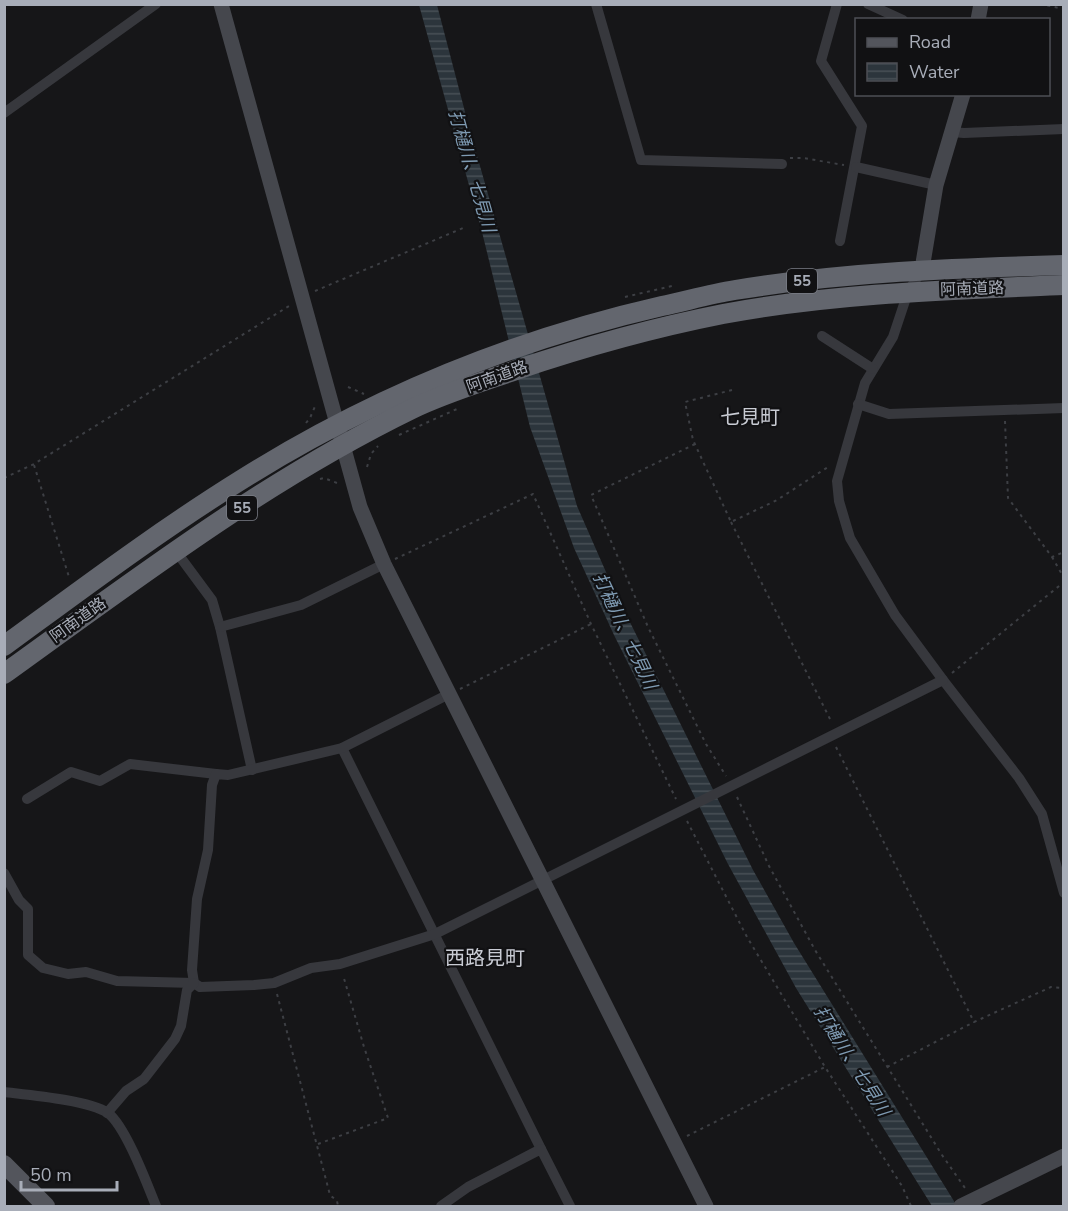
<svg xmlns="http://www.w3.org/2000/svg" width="1068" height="1211" font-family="'Nunito Sans','Noto Sans JP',sans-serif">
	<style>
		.water { fill: url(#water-rules) }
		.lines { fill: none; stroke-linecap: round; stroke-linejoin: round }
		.path { stroke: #3d3f44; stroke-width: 2; stroke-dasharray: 3 4.5; stroke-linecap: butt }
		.street { stroke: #37383d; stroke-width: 10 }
		.secondary { stroke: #45474d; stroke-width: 15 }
		.primary { stroke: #53555c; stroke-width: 18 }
		.highway { stroke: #63666e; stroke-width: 20 }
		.labels { text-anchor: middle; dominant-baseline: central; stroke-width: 4.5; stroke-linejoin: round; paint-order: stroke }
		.shield { fill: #111113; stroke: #7b7e86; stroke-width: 1.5 }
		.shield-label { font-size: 15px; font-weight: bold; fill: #a8adb8 }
		.street-label { font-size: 16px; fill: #a8adb8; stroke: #111113 }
		.water-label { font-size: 18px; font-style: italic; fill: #7f9bb3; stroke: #111113 }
		.quarter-label { font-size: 20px; fill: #c9ccd4; stroke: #111113 }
	</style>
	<defs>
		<pattern id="water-rules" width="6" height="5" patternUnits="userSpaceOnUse" patternTransform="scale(1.5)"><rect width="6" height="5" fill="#2c353c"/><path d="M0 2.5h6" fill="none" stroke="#485056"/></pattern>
	</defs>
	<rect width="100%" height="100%" fill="#161618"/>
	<path class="water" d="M419 5H437L470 131 577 506 613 588 753 870 794 943 957 1206H932L796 988 728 864 614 635 574 548 530 427 482 232Z"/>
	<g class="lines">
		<g class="path">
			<path d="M1040 4 1064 9"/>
			<path d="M790 158H803L844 165"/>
			<path d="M315 291 463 228"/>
			<path d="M625 297 672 286"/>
			<path d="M348 387 364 394"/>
			<path d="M732 390 685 402 693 440 731 522 777 500 828 467"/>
			<path d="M1005 421 1008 498 1052 557 1064 552"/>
			<path d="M306 423 310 418 316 404"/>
			<path d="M399 435 457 409"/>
			<path d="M695 444 591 495 648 627 706 744 726 776"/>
			<path d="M34 465 69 577"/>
			<path d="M367 467 371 454 378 446"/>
			<path d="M4 478 34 464 289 306"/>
			<path d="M320 479 324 478 337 483"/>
			<path d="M731 522 832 723"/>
			<path d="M1052 557 1064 578"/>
			<path d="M395 559 533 494 591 624 676 799"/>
			<path d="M952 673 1064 582"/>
			<path d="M460 689 591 624"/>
			<path d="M836 747 974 1022 1051 987 1064 988"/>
			<path d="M737 797 769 866 815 950 942 1155 965 1188"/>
			<path d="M687 821 747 937 825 1067 902 1186 911 1206"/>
			<path d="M277 994 330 1195 337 1201 338 1206"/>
			<path d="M887 1067 974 1022"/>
			<path d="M687 1136 825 1067"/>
			<path d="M318 1144 388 1118 364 1047 343 975"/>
		</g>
		<g class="street">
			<path d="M596 4 641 160 782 164"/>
			<path d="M837 4 821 61 862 126 840 241"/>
			<path d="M868 4 903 20"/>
			<path d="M4 113 156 4"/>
			<path d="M952 132 964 133 1064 129"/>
			<path d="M856 167 936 185"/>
			<path d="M922 270 908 292 893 337 865 383 837 481 839 501 850 538 895 615 943 680 1019 778 1042 814 1064 893"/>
			<path d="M822 336 873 369"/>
			<path d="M858 404 889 414 1064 408"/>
			<path d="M175 550 212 600 220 627 252 770"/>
			<path d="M220 627 301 605 384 564"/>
			<path d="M342 748 541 1149"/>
			<path d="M27 799 71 772 100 781 130 764 216 774"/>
			<path d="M4 873 19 900 28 909V955L43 968 68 974 86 972 117 981 194 983 200 987 254 985 274 983 311 968 340 964 435 934 943 680"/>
			<path d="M194 983 192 970 197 899 208 850 212 785 216 774 228 775 342 748 449 694"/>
			<path d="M4 1092C29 1095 88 1100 108 1113 126 1127 147 1184 156 1206"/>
			<path d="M107 1113 126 1091 144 1079 175 1039 181 1026 187 990 194 983"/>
			<path d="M441 1206 468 1187 541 1149 570 1206"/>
		</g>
		<g class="secondary">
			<path d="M221 4 360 507 384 564 706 1206"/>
			<path d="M978 20 981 4"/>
			<path d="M922 269 936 185 963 94"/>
			<path d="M961 1206 1064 1156"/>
		</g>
		<path class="primary" d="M4 1164 46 1206"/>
		<g class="highway">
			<path d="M4 646C82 589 159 531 241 480 370 399 513 340 662 306 686 301 710 294 735 290 844 272 954 268 1064 265"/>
			<path d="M4 674C136 579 266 480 412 409 445 393 482 382 516 370 584 347 652 328 723 314 835 293 950 290 1064 285"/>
		</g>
	</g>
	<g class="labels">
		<g class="shield">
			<rect x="787" y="269" width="30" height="24" rx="4.5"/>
			<rect x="227" y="496" width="30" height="24" rx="4.5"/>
		</g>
		<g class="shield-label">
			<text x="802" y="281">55</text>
			<text x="242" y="508">55</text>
		</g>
		<g class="street-label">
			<text transform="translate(972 289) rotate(-2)">阿南道路</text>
			<text transform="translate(497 377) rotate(-20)">阿南道路</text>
			<text transform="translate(78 620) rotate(-36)">阿南道路</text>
		</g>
		<g class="water-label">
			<text transform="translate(472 171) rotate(74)">打樋川、七見川</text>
			<text transform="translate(625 631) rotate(65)">打樋川、七見川</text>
			<text transform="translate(852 1061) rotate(58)">打樋川、七見川</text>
		</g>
		<g class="quarter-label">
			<text x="750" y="417">七見町</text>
			<text x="485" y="958">西路見町</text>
		</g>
	</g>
	<rect width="1068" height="1211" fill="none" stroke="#a8adb8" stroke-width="12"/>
	<rect x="855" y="18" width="195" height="78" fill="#111113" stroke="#4d4f55" stroke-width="1.5"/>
	<rect x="867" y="38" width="30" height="9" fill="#53555c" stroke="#4d4f55" stroke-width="1.5"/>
	<text x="909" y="48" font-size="18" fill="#a8adb8">Road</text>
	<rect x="867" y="63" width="30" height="18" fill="url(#water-rules)" stroke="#4d4f55" stroke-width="1.5"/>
	<text x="909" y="78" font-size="18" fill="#a8adb8">Water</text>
	<path d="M21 1181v9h96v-9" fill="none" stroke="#a8adb8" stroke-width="3"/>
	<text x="30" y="1181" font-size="18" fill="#a8adb8" stroke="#111113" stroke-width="4.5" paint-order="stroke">50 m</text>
</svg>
